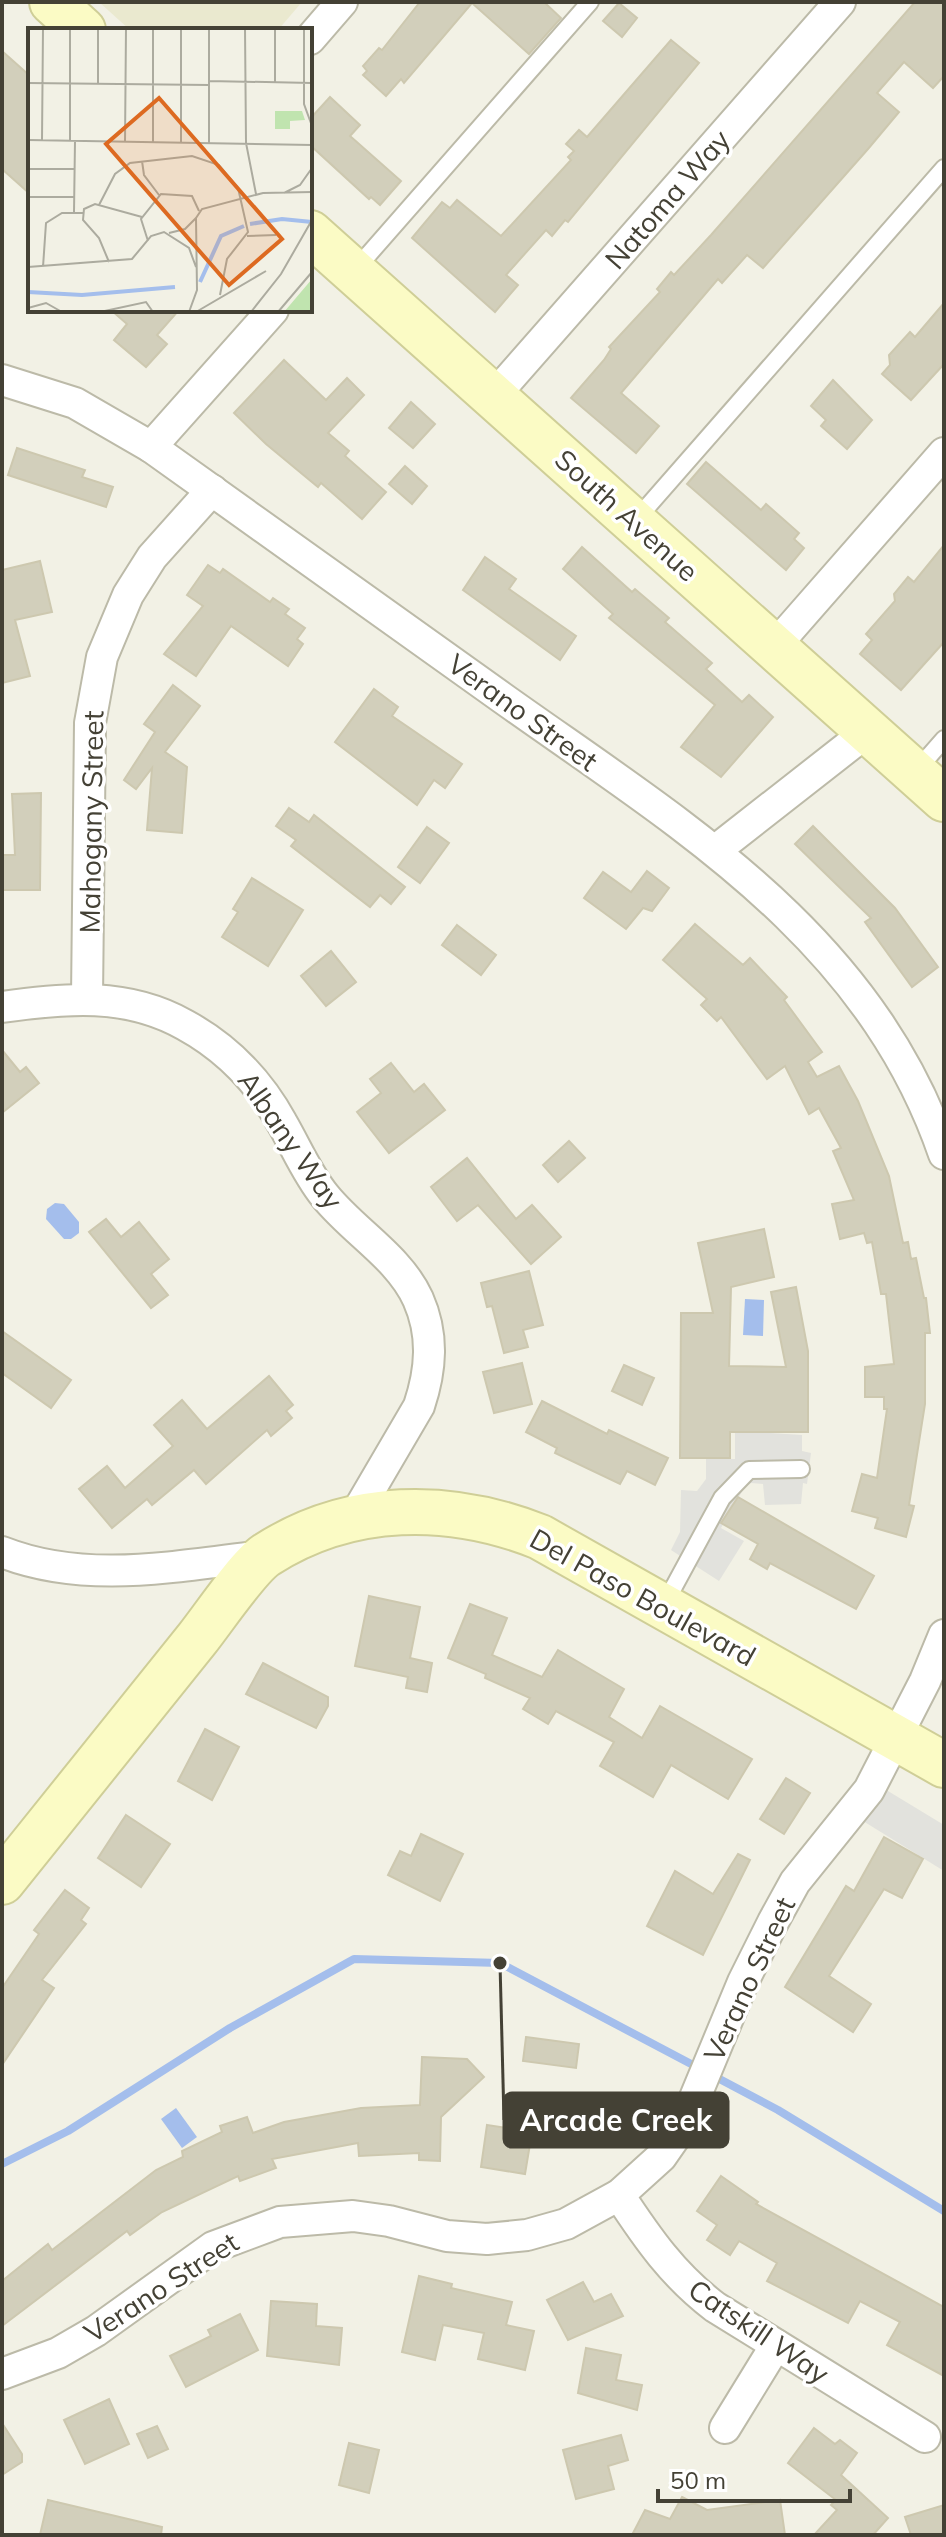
<svg xmlns="http://www.w3.org/2000/svg" width="946" height="2537" font-family="Mulish,sans-serif">
	<style>
		.education { fill: #eae9cf }
		.parking { fill: #e2e2dd }
		.water { fill: #a4beec }
		.lines { fill: none; stroke-linecap: round; stroke-linejoin: round }
		.stream { stroke: #a4beec; stroke-width: 8 }
		.building { fill: #d2cfbb; stroke: #cdc8af; stroke-width: 2 }
		.lane-casing { stroke: #bcbaa8; stroke-width: 20 }
		.street-casing { stroke: #bcbaa8; stroke-width: 34 }
		.secondary-casing { stroke: #cfce97; stroke-width: 48 }
		.lane { stroke: #fff; stroke-width: 16 }
		.street { stroke: #fff; stroke-width: 30 }
		.secondary { stroke: #fbfbc5; stroke-width: 44 }
		.labels { text-anchor: middle; dominant-baseline: central; stroke-width: 7; stroke-linejoin: round; paint-order: stroke }
		.street-label { font-size: 28px; fill: #444135; stroke: #fff }
		.inset-river { fill: none; stroke: #a4beec; stroke-width: 4 }
		.inset-road { fill: none; stroke: #acab9f; stroke-width: 2 }
		.view { fill: #dd6a21; fill-opacity: 0.15; stroke: #dd6a21; stroke-width: 4 }
		.inset-edge { fill: none; stroke: #444135; stroke-width: 4 }
		.leader { fill: none; stroke: #444135; stroke-width: 3 }
		.callout-dot { fill: #444135; stroke: #fff; stroke-width: 3 }
		.callout { fill: #444135; stroke: #444135; stroke-width: 3 }
		.callout-label { font-size: 30px; text-anchor: middle; font-weight: bold; fill: #fff }
	</style>
	<rect width="100%" height="100%" fill="#f2f1e5"/>
	<path class="education" d="M99 2H302L278 30H130Z"/>
	<g class="parking">
		<path d="M735 1431 802 1435V1451L811 1453 807 1484 803 1483 801 1504 765 1505 763 1484 751 1483 744 1488 721 1528 744 1541 719 1581 671 1550 680 1532 681 1490 697 1491 706 1479V1459H735Z"/>
		<path d="M883 1788 944 1825V1871L863 1821Z"/>
	</g>
	<g class="water">
		<path d="M55 1203 64 1204 79 1222V1233L71 1239H64L46 1219 47 1209Z"/>
		<path d="M745 1299 764 1300 763 1336 743 1335Z"/>
		<path d="M176 2108 197 2137 182 2148 161 2119Z"/>
	</g>
	<g class="lines">
		<path class="stream" d="M2 2164 68 2131 230 2028 354 1959 500 1963 778 2110 944 2211"/>
	</g>
	<g class="building">
		<path d="M420 2H544L561 18 529 54 472 3 404 83 401 79 386 96 363 75 367 71 363 66 379 48 382 50Z"/>
		<path d="M915 2H944V76L933 88 904 62 877 93 899 112 868 149 763 268 747 255 722 283 718 279 621 393 659 426 636 453 571 398 604 360 611 349 609 347 660 292 657 289 671 272 674 275 711 235Z"/>
		<path d="M619 3 637 18 622 37 603 21Z"/>
		<path d="M671 40 699 63 568 222 565 220 552 236 546 230 506 275 518 285 495 312 412 238 442 202 450 208 457 200 501 236 571 160 568 157 574 151 566 144 579 130 587 137Z"/>
		<path d="M2 51 30 76V194L2 169Z"/>
		<path d="M330 97 360 125 350 136 401 181 380 205 371 197 369 199 310 145V119Z"/>
		<path d="M944 303V364L911 400 882 374 890 365 889 355 910 332 915 337Z"/>
		<path d="M111 310H179L157 335 167 344 146 367 114 340 127 324Z"/>
		<path d="M284 360 326 400 347 378 364 395 328 433 349 451 345 456 386 492 362 519 321 483 318 487 266 444 234 413Z"/>
		<path d="M833 380 872 420 847 449 821 426 826 420 811 406Z"/>
		<path d="M411 402 435 424 413 448 389 428Z"/>
		<path d="M17 448 85 470 82 477 113 487 106 507 8 475Z"/>
		<path d="M706 462 761 510 766 504 799 533 794 539 804 548 786 570 687 484Z"/>
		<path d="M405 466 427 486 412 504 389 484Z"/>
		<path d="M944 545V642L901 690 860 654 872 640 866 634 895 601 894 594 908 577 914 582Z"/>
		<path d="M582 547 632 592 635 589 669 618 665 622 712 663 706 669 742 702 749 695 773 717 721 777 681 747 715 705 609 618 613 614 563 569Z"/>
		<path d="M485 557 516 579 509 589 576 636 560 660 463 590Z"/>
		<path d="M40 561 52 612 15 620 30 676 2 683V570Z"/>
		<path d="M208 565 220 573 223 569 270 602 273 598 289 609 285 614 305 628 297 639 303 644 288 666 231 626 196 676 164 654 203 606 187 595Z"/>
		<path d="M173 685 200 706 165 752 187 767 182 833 147 830 152 768 136 789 124 780 155 732 144 724Z"/>
		<path d="M374 689 398 707 392 716 462 764 445 788 434 780 417 805 335 742Z"/>
		<path d="M41 793 40 890H2V855H15L12 794Z"/>
		<path d="M289 808 309 822 314 815 405 887 391 904 380 895 370 907 291 846 296 840 276 826Z"/>
		<path d="M813 826 895 908 938 967 912 987 865 922 871 918 795 844Z"/>
		<path d="M427 827 449 843 420 883 398 867Z"/>
		<path d="M647 871 669 888 652 911 643 908 626 929 584 898 603 872 631 892Z"/>
		<path d="M252 878 303 910 268 966 222 937 238 912 233 909Z"/>
		<path d="M695 924 743 965 750 958 787 997 784 1000 822 1052 808 1062 817 1077 839 1066 858 1101 889 1176 903 1243 908 1242 911 1259 916 1258 924 1298H926L930 1333H925V1404L909 1505 914 1506 906 1537 875 1528 878 1518 852 1511 862 1474 877 1478 887 1409H884V1397H865V1367L894 1364 886 1294H881L872 1242 867 1243 864 1233 840 1239 832 1204 854 1200 833 1151 841 1148 819 1108 809 1114 785 1066 767 1079 721 1017 717 1021 701 1005 707 999 663 960Z"/>
		<path d="M457 925 496 955 481 975 442 945Z"/>
		<path d="M331 951 356 982 326 1006 301 976Z"/>
		<path d="M2 1050 20 1072 26 1067 39 1083 2 1113Z"/>
		<path d="M391 1063 414 1092 424 1084 445 1110 389 1153 357 1112 381 1093 370 1079Z"/>
		<path d="M569 1141 585 1158 558 1182 543 1165Z"/>
		<path d="M467 1158 516 1219 532 1205 561 1237 531 1264 478 1205 457 1221 431 1187Z"/>
		<path d="M106 1219 121 1237 139 1222 169 1259 151 1274 168 1295 151 1308 89 1232Z"/>
		<path d="M764 1229 774 1277 731 1287 729 1366 786 1367 771 1292 796 1287 808 1351V1432H730V1458H680L681 1313H713L698 1243Z"/>
		<path d="M529 1271 543 1325 523 1330 528 1347 504 1353 492 1306 487 1307 481 1283Z"/>
		<path d="M2 1331 71 1380 51 1408 2 1373Z"/>
		<path d="M522 1363 532 1404 494 1413 483 1372Z"/>
		<path d="M624 1365 654 1378 642 1405 612 1391Z"/>
		<path d="M269 1376 293 1405 286 1411 292 1418 271 1436 267 1430 206 1484 194 1470 152 1505 147 1499 112 1528 79 1489 107 1466 125 1488 173 1446 154 1425 182 1400 207 1429Z"/>
		<path d="M542 1401 607 1434 609 1430 668 1458 655 1485 627 1471 620 1484 555 1453 557 1448 526 1432Z"/>
		<path d="M738 1497 874 1576 856 1609 770 1563 767 1569 750 1559 758 1544 721 1523Z"/>
		<path d="M369 1596 420 1607 410 1658 432 1663 427 1692 406 1688 408 1677 355 1666Z"/>
		<path d="M470 1604 507 1618 492 1655 542 1677 558 1650 624 1689 609 1717 642 1738 660 1706 752 1759 728 1799 671 1765 653 1797 600 1766 614 1742 556 1711 548 1724 523 1709 530 1698 485 1678 486 1674 448 1658Z"/>
		<path d="M263 1663 328 1697V1706L316 1728 246 1694Z"/>
		<path d="M205 1729 239 1747 212 1800 178 1781Z"/>
		<path d="M786 1778 810 1793 784 1834 760 1819Z"/>
		<path d="M126 1815 170 1844 141 1887 98 1858Z"/>
		<path d="M421 1834 463 1854 440 1901 388 1875 400 1851 411 1856Z"/>
		<path d="M884 1837 923 1859 902 1898 884 1889 829 1976 871 2004 853 2032 785 1987 846 1886 854 1891Z"/>
		<path d="M738 1854 750 1860 703 1955 647 1926 675 1871 713 1894Z"/>
		<path d="M65 1890 89 1908 81 1920 86 1924 42 1980 54 1988 2 2065V1988L39 1934 34 1930Z"/>
		<path d="M526 2037 579 2044 576 2068 523 2061Z"/>
		<path d="M422 2057 467 2059 484 2077 441 2117 440 2161 419 2160V2153L359 2156 358 2143 272 2159 276 2168 240 2181 238 2176 162 2212 130 2235 127 2231 2 2326V2281L48 2244 52 2250 156 2170 183 2157 182 2151 222 2132 220 2126 247 2117 253 2133 284 2122 361 2108 420 2105Z"/>
		<path d="M487 2125 532 2132 525 2174 481 2167Z"/>
		<path d="M721 2176 758 2202 756 2204 944 2307V2376L887 2345 900 2322 860 2301 848 2323 767 2281 777 2263 739 2241 730 2255 707 2240 717 2225 697 2211Z"/>
		<path d="M419 2276 452 2284 451 2288 512 2302 506 2325 534 2331 525 2370 478 2359 484 2333 443 2325 435 2360 402 2352Z"/>
		<path d="M583 2282 594 2302 611 2294 623 2316 568 2340 547 2300Z"/>
		<path d="M271 2301 317 2304 316 2326 342 2328 339 2365 267 2356Z"/>
		<path d="M240 2314 258 2350 186 2387 170 2356 211 2336 208 2330Z"/>
		<path d="M586 2348 621 2355 616 2380 642 2385 637 2410 578 2393Z"/>
		<path d="M109 2399 129 2444 85 2464 64 2420Z"/>
		<path d="M2 2423 22 2454V2462L2 2475Z"/>
		<path d="M157 2426 168 2449 148 2458 137 2434Z"/>
		<path d="M814 2428 835 2444 840 2440 857 2453 841 2475 888 2518 873 2535H814L837 2510 831 2505 836 2500 788 2463Z"/>
		<path d="M621 2435 628 2460 608 2466 614 2489 576 2499 563 2450Z"/>
		<path d="M349 2443 379 2450 369 2493 339 2485Z"/>
		<path d="M682 2497 707 2510 780 2500 785 2535H632L645 2510 670 2519Z"/>
		<path d="M48 2500 162 2527 161 2535H40Z"/>
		<path d="M944 2505V2535H911L905 2517Z"/>
	</g>
	<g class="lines">
		<g class="lane-casing">
			<g id="lane">
				<path d="M354 271 590 2"/>
				<path d="M634 522 944 168"/>
				<path d="M916 771 944 739"/>
				<path d="M664 1605 722 1498 749 1470 801 1469"/>
			</g>
		</g>
		<g class="street-casing">
			<g id="street">
				<path d="M310 39 342 2"/>
				<path d="M2 380 75 403 151 447C268 530 385 613 501 697 679 824 868 934 944 1154"/>
				<path d="M494 396 840 2"/>
				<path d="M151 447 273 310"/>
				<path d="M774 647 944 453"/>
				<path d="M716 850 868 731"/>
				<path d="M87 998 90 723 102 657 128 595 152 557 212 490"/>
				<path d="M2 1007C65 998 127 992 185 1025 227 1048 259 1081 282 1123 296 1147 307 1174 325 1196 354 1232 399 1257 418 1299 434 1335 431 1370 419 1406L354 1517"/>
				<path d="M2 1552C86 1585 176 1566 263 1556"/>
				<path d="M619 2195C648 2239 673 2275 715 2307L925 2437"/>
				<path d="M2 2374 58 2353 96 2331 213 2247 280 2222 353 2216 389 2221 447 2236 487 2239 527 2235 566 2224 619 2195 661 2157 684 2124 743 1982 773 1922 795 1882 869 1790 925 1681 944 1635"/>
				<path d="M725 2428 776 2345"/>
			</g>
		</g>
		<g class="secondary-casing">
			<g id="secondary">
				<path d="M52 2 83 30"/>
				<path d="M310 233 944 799"/>
				<path d="M2 1882C67 1801 132 1720 197 1639 213 1619 247 1568 266 1555 350 1501 450 1501 540 1537L944 1765"/>
			</g>
		</g>
		<use href="#lane" class="lane"/>
		<use href="#street" class="street"/>
		<use href="#secondary" class="secondary"/>
	</g>
	<g class="labels">
		<g class="street-label">
			<text transform="translate(667 199) rotate(-49)">Natoma Way</text>
			<text transform="translate(627 515) rotate(42)">South Avenue</text>
			<text transform="translate(523 712) rotate(36)">Verano Street</text>
			<text transform="translate(91 822) rotate(-89)">Mahogany Street</text>
			<text transform="translate(291 1140) rotate(55)">Albany Way</text>
			<text transform="translate(643 1597) rotate(29)">Del Paso Boulevard</text>
			<text transform="translate(749 1979) rotate(-65)">Verano Street</text>
			<text transform="translate(161 2287) rotate(-33)">Verano Street</text>
			<text transform="translate(759 2331) rotate(34)">Catskill Way</text>
		</g>
	</g>
	<g transform="translate(28 28)">
		<rect width="284" height="284" fill="#f2f1e5"/>
		<path d="M247 83H274L277 92 262 93V101H247ZM284 251V284H256Z" fill="#c0e4af"/>
		<path class="inset-river" d="M222 196 254 191 284 194M172 254 193 208 216 198M0 264 54 267 147 259"/>
		<path class="inset-road" d="M70 0V56M217 0 218 115 228 166M276 0V76L284 98M181 53 284 55M0 55 181 57M247 55V0M0 112 284 117M14 112 15 0M42 113V0M97 114 98 0M125 114V0M153 114V0M181 115V0M114 133 116 147 131 167M0 141H47M256 165 272 157 284 140M0 169H46M71 177 87 146 102 135 164 128 191 137 210 160 220 204 199 231 192 267M46 184 47 113M141 205 157 201 168 190M219 208 248 207M120 213 113 191 133 166 164 168 171 183M81 234 71 210 55 192 56 181 67 176 114 189M0 239 104 231 123 208 136 204 161 220 168 239M15 239 18 195 34 185H55M0 280 18 275 34 284M72 284 118 274 125 284M161 284 169 262 168 190 174 181 235 165 284 164M168 284 238 243M223 284 253 246 284 192M250 284 284 244"/>
		<path class="view" d="M131 70 254 211 201 257 78 116Z"/>
		<rect width="284" height="284" class="inset-edge"/>
	</g>
	<path class="leader" d="M500 1963L504 2120"/>
	<circle class="callout-dot" cx="500" cy="1963" r="8"/>
	<rect class="callout" x="504" y="2093" width="224" height="54" rx="8"/>
	<g class="callout-label">
		<text x="616" y="2131">Arcade Creek</text>
	</g>
	<rect width="946" height="2537" fill="none" stroke="#444135" stroke-width="8"/>
	<path d="M658 2489v12h192v-12" fill="none" stroke="#444135" stroke-width="4"/>
	<text x="670" y="2489" font-size="24" fill="#444135" stroke="#ffffff" stroke-width="6" paint-order="stroke">50 m</text>
</svg>
